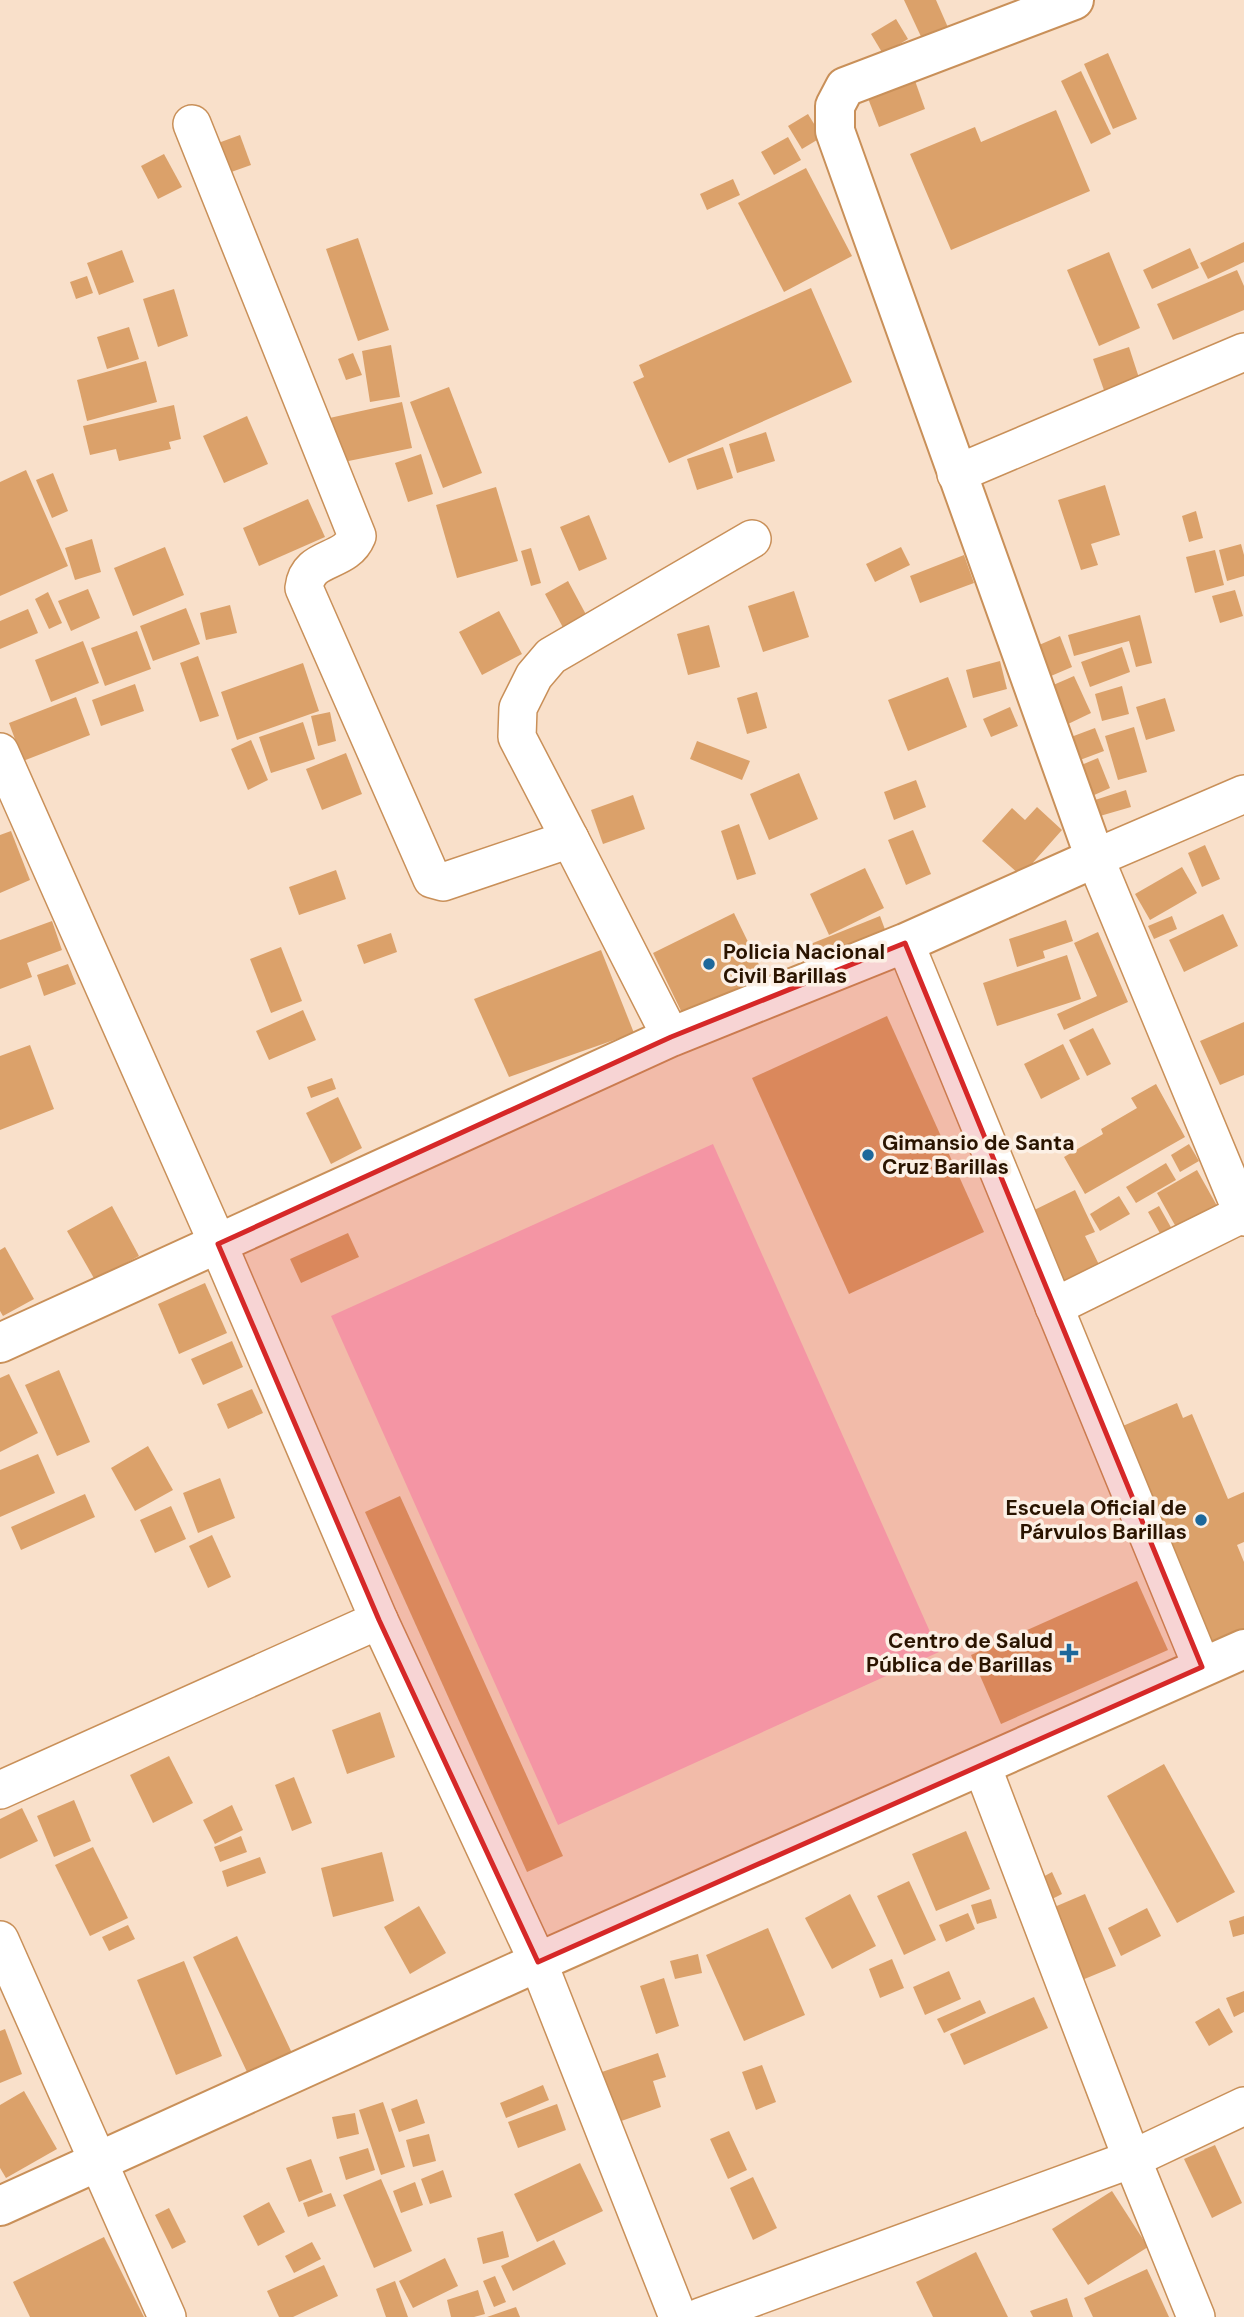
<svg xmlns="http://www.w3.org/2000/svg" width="1244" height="2317" font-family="'DM Sans',sans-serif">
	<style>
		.green { fill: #fcb1c3 }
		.building { fill: #dba16a }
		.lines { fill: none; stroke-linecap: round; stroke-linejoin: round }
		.minor-casing { stroke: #c99059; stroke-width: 40 }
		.tertiary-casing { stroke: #c99059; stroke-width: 42 }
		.minor { stroke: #fff; stroke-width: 37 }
		.tertiary { stroke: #fff; stroke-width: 38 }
		.marked { fill: #d62828; fill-opacity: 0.2; stroke: #d62828; stroke-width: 5; stroke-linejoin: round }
		.poi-dot { fill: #1d689b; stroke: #fcf0e5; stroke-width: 2.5 }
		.labels { text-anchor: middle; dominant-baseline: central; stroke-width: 7; stroke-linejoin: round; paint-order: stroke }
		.poi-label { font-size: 21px; font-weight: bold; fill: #2a1400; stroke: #fcf0e5; text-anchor: start }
	</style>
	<rect width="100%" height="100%" fill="#f9e0ca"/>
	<path class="green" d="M713 1144 939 1652 558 1825 331 1316Z"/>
	<g class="building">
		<path d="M904 0H936L950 32 924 43Z"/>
		<path d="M896 19 908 39 883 54 871 34Z"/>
		<path d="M1108 53 1137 119 1113 129 1084 64Z"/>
		<path d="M1081 71 1111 134 1091 144 1061 81Z"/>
		<path d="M913 75 925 109 879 127 866 93Z"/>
		<path d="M1056 110 1090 191 951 250 910 154 975 127 981 142Z"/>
		<path d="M808 114 822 137 802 149 788 126Z"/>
		<path d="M240 135 251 165 220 176 210 146Z"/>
		<path d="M788 137 801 160 774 175 761 152Z"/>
		<path d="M164 154 182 187 158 199 141 166Z"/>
		<path d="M806 168 852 256 784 292 738 203Z"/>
		<path d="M733 179 740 195 707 210 700 194Z"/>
		<path d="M358 238 389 330 358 341 326 249Z"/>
		<path d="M1244 242V262L1208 279 1200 263Z"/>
		<path d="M1190 248 1199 268 1152 289 1143 270Z"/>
		<path d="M122 250 134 282 99 295 87 263Z"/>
		<path d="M1109 252 1140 328 1099 346 1067 270Z"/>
		<path d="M1237 270 1244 286V310L1173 340 1157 304Z"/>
		<path d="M87 276 93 293 76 299 70 282Z"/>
		<path d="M811 288 852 382 669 463 633 382 644 377 639 365Z"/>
		<path d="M174 289 188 336 158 347 143 299Z"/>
		<path d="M129 327 139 359 107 369 97 337Z"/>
		<path d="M391 345 400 397 370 402 362 351Z"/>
		<path d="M1129 347 1140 381 1105 393 1093 359Z"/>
		<path d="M353 353 362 375 346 380 338 359Z"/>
		<path d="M146 361 157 402 87 421 77 380Z"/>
		<path d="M449 387 482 473 443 488 410 402Z"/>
		<path d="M402 402 412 448 334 464 325 419Z"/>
		<path d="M174 405 181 439 169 442 171 449 119 461 116 449 90 455 83 426Z"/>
		<path d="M247 416 268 464 224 483 203 436Z"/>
		<path d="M766 432 775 461 737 473 729 444Z"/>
		<path d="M723 447 733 478 697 490 687 459Z"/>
		<path d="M421 454 433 494 408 502 395 463Z"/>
		<path d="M26 470 68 566 0 596V482Z"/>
		<path d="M53 473 68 511 52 518 36 480Z"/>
		<path d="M1105 485 1120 535 1091 544 1098 565 1081 570 1058 500Z"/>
		<path d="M496 487 518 561 457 578 436 505Z"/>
		<path d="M308 499 325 537 259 566 243 528Z"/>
		<path d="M1196 511 1203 538 1189 542 1182 516Z"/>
		<path d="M589 515 607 559 579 571 560 527Z"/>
		<path d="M92 539 101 572 75 580 65 548Z"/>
		<path d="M1241 544 1244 555V576L1227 581 1219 550Z"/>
		<path d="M165 547 184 595 133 616 114 568Z"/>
		<path d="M901 547 910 565 875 582 866 564Z"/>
		<path d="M531 548 541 583 531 586 521 551Z"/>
		<path d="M1215 550 1224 585 1195 593 1186 557Z"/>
		<path d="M964 555 974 583 920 603 910 576Z"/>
		<path d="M568 581 590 622 567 635 545 594Z"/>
		<path d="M88 589 100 618 71 631 58 601Z"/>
		<path d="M1235 590 1243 616 1220 623 1212 596Z"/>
		<path d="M794 591 809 637 763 652 748 606Z"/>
		<path d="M48 592 62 623 49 629 35 599Z"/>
		<path d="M230 605 237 633 206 640 200 613Z"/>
		<path d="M186 608 200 644 153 661 140 626Z"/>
		<path d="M28 609 38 633 0 649V621Z"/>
		<path d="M499 611 522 654 482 675 459 632Z"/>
		<path d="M1140 615 1152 663 1136 667 1129 641 1074 656 1068 635Z"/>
		<path d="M709 625 720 667 688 675 677 634Z"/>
		<path d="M137 631 151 669 105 686 91 648Z"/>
		<path d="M1060 636 1072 667 1051 676 1039 645Z"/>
		<path d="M83 641 99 683 51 702 35 660Z"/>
		<path d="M1122 647 1130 672 1090 687 1081 662Z"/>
		<path d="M198 656 219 716 200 722 180 663Z"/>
		<path d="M1000 661 1007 689 973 698 966 670Z"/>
		<path d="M303 663 319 711 237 740 221 692Z"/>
		<path d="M1074 676 1091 713 1068 724 1051 686Z"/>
		<path d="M948 677 967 727 908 751 888 700Z"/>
		<path d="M135 684 144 711 101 726 92 700Z"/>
		<path d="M1122 686 1129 714 1102 721 1095 694Z"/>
		<path d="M757 692 767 728 747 734 737 698Z"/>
		<path d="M76 697 90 735 23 761 9 723Z"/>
		<path d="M1165 698 1175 731 1146 740 1136 707Z"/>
		<path d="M1010 707 1018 726 991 737 983 719Z"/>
		<path d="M330 712 336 741 318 746 311 716Z"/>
		<path d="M303 722 315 759 271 773 259 737Z"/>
		<path d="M1134 727 1147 772 1118 780 1105 736Z"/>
		<path d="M1095 728 1104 751 1080 760 1071 737Z"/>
		<path d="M251 740 268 780 248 790 231 749Z"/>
		<path d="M697 741 750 761 742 780 690 759Z"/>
		<path d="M346 753 362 794 322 810 306 769Z"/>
		<path d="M1098 758 1110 788 1092 796 1079 766Z"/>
		<path d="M799 773 818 819 769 840 750 794Z"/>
		<path d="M916 780 926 807 894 820 884 792Z"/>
		<path d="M1126 790 1131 807 1100 816 1095 800Z"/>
		<path d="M633 795 645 829 603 844 591 810Z"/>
		<path d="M1037 807 1062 830 1021 876 982 841 1012 808 1025 820Z"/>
		<path d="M739 824 756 874 737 880 721 831Z"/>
		<path d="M913 830 931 874 906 885 888 840Z"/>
		<path d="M11 831 30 880 0 893V835Z"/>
		<path d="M1205 845 1220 879 1202 887 1188 853Z"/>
		<path d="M1182 867 1197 893 1150 920 1135 894Z"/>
		<path d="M865 868 884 908 829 935 810 894Z"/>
		<path d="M336 870 346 899 299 915 289 887Z"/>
		<path d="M734 913 764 975 683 1015 653 953Z"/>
		<path d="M1223 914 1238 946 1184 972 1169 940Z"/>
		<path d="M880 916 891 946 815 976 803 947Z"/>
		<path d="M1172 916 1177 929 1154 939 1148 926Z"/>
		<path d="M1066 920 1073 941 1043 951 1045 958 1017 967 1009 939Z"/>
		<path d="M52 921 62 950 27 963 32 977 0 989V940Z"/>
		<path d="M1098 932 1128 1002 1064 1030 1057 1014 1097 996 1074 943Z"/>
		<path d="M391 933 397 952 364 964 357 945Z"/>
		<path d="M281 947 302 1001 271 1013 250 959Z"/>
		<path d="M601 950 634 1033 509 1077 474 999Z"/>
		<path d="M1067 955 1081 999 997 1026 983 983Z"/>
		<path d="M68 964 76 984 44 996 37 975Z"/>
		<path d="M303 1010 316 1040 269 1060 256 1031Z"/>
		<path d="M887 1016 984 1232 849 1294 752 1078Z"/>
		<path d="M1244 1022V1075L1220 1085 1200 1041Z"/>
		<path d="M1093 1028 1111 1064 1087 1076 1069 1040Z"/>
		<path d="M1063 1044 1080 1079 1041 1099 1024 1064Z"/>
		<path d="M30 1045 54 1109 0 1130V1056Z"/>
		<path d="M332 1078 336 1089 311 1098 307 1087Z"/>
		<path d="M1156 1084 1185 1137 1085 1194 1064 1157 1103 1134 1101 1129 1137 1108 1131 1098Z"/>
		<path d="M338 1097 362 1148 331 1164 306 1113Z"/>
		<path d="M1189 1144 1199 1161 1180 1172 1171 1155Z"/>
		<path d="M1166 1163 1176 1180 1136 1203 1126 1187Z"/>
		<path d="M1197 1170 1221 1213 1181 1236 1157 1193Z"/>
		<path d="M1075 1190 1095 1232 1085 1236 1105 1277 1059 1299 1020 1217Z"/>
		<path d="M1119 1196 1130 1214 1100 1231 1090 1214Z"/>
		<path d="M112 1206 139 1256 95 1280 67 1231Z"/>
		<path d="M1159 1206 1177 1238 1166 1244 1148 1212Z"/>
		<path d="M348 1233 359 1257 301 1283 290 1259Z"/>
		<path d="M5 1247 34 1299 3 1316 0 1311V1250Z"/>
		<path d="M205 1283 227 1333 179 1354 158 1304Z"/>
		<path d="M232 1341 243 1367 203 1385 191 1359Z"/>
		<path d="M59 1370 90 1442 57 1456 25 1385Z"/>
		<path d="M9 1374 38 1433 0 1452V1378Z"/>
		<path d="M252 1389 263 1413 228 1429 217 1404Z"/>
		<path d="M1177 1403 1183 1418 1192 1414 1228 1499 1244 1492V1542L1237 1545 1244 1562V1634L1212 1648 1118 1428Z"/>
		<path d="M148 1446 173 1490 135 1511 111 1468Z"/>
		<path d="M38 1454 55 1493 0 1517V1470Z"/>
		<path d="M220 1478 235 1518 198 1533 183 1493Z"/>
		<path d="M85 1494 95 1517 21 1550 11 1527Z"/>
		<path d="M400 1496 563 1856 527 1872 365 1512Z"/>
		<path d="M171 1506 186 1539 155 1553 140 1520Z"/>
		<path d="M212 1535 231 1577 208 1588 189 1546Z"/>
		<path d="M1137 1581 1168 1650 1001 1724 971 1655Z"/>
		<path d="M380 1712 395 1757 347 1774 332 1730Z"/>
		<path d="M169 1756 193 1803 153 1823 130 1775Z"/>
		<path d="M1164 1764 1235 1892 1177 1923 1107 1796Z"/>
		<path d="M294 1777 312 1823 292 1831 275 1785Z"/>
		<path d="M74 1800 91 1841 54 1857 37 1816Z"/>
		<path d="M232 1805 243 1830 215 1844 203 1820Z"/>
		<path d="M22 1808 38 1841 0 1859V1819Z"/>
		<path d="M966 1831 990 1889 936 1911 912 1854Z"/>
		<path d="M241 1836 247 1852 220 1862 214 1847Z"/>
		<path d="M93 1847 128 1918 90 1936 55 1865Z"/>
		<path d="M382 1852 394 1901 333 1917 321 1868Z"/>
		<path d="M260 1857 266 1873 227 1887 222 1871Z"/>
		<path d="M1052 1872 1062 1894 1050 1900 1041 1878Z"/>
		<path d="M909 1881 936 1940 904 1955 877 1896Z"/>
		<path d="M850 1894 876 1946 832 1969 805 1918Z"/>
		<path d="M1085 1894 1116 1966 1082 1980 1052 1908Z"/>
		<path d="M991 1899 997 1918 977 1924 971 1905Z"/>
		<path d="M419 1906 446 1953 410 1974 384 1927Z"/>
		<path d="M1147 1908 1161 1936 1121 1956 1108 1928Z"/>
		<path d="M968 1913 975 1929 946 1942 939 1925Z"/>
		<path d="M1244 1916V1934L1233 1937 1229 1921Z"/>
		<path d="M128 1925 135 1939 109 1951 102 1937Z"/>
		<path d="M768 1928 805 2015 744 2041 706 1955Z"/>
		<path d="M237 1936 299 2068 255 2089 193 1957Z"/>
		<path d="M698 1954 702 1973 675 1979 670 1961Z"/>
		<path d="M892 1959 904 1988 880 1998 869 1969Z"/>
		<path d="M184 1961 222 2056 176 2075 137 1980Z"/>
		<path d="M949 1971 961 1999 925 2015 913 1987Z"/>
		<path d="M664 1978 679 2026 656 2034 640 1986Z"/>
		<path d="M1244 1991V2012L1234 2017 1226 1998Z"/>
		<path d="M1034 1997 1048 2028 964 2065 950 2034Z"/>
		<path d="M980 2000 986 2013 944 2033 937 2019Z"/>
		<path d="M1219 2008 1233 2032 1209 2046 1195 2022Z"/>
		<path d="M5 2029 22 2074 0 2083V2031Z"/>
		<path d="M658 2053 666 2077 653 2081 661 2107 610 2125 593 2075Z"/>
		<path d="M762 2065 776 2102 756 2110 742 2072Z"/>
		<path d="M543 2085 549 2100 506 2118 500 2103Z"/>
		<path d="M24 2091 57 2149 6 2178 0 2168V2105Z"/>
		<path d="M417 2099 425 2123 399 2132 391 2109Z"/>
		<path d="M383 2102 405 2167 381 2175 359 2110Z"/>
		<path d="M557 2104 566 2130 518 2148 508 2122Z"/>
		<path d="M355 2113 359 2134 337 2139 332 2117Z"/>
		<path d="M729 2131 747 2170 728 2179 710 2139Z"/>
		<path d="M429 2134 436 2161 413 2167 406 2140Z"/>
		<path d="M1215 2145 1242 2203 1212 2218 1184 2159Z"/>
		<path d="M368 2148 375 2170 346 2180 339 2157Z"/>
		<path d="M311 2159 323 2192 299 2202 286 2168Z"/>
		<path d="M580 2163 603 2211 537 2242 514 2194Z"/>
		<path d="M443 2170 452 2197 430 2204 421 2179Z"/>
		<path d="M753 2177 777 2228 753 2240 730 2188Z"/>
		<path d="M381 2179 412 2251 374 2268 343 2195Z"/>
		<path d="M415 2182 423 2205 401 2213 393 2191Z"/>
		<path d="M1112 2191 1148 2247 1088 2285 1052 2229Z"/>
		<path d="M331 2193 336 2206 308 2217 303 2203Z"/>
		<path d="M269 2202 285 2232 258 2246 243 2216Z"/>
		<path d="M169 2208 186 2242 172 2249 155 2215Z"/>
		<path d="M503 2231 509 2257 483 2264 477 2238Z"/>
		<path d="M104 2237 144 2317H30L13 2282Z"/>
		<path d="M554 2240 566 2264 513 2291 501 2266Z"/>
		<path d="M312 2242 321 2259 294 2273 285 2256Z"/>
		<path d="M976 2252 1008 2317H933L916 2282Z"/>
		<path d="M445 2258 458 2286 413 2308 399 2281Z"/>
		<path d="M324 2265 338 2296 293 2317H279L267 2291Z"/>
		<path d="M1147 2269 1169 2317H1093L1084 2298Z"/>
		<path d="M495 2276 506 2302 494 2307 483 2281Z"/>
		<path d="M395 2281 408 2317H386L376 2289Z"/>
		<path d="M478 2290 485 2314 474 2317H451L447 2300Z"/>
		<path d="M1067 2298 1073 2317H1033L1030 2311Z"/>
		<path d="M516 2307 520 2317H487Z"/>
	</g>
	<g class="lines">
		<g class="minor-casing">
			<g id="minor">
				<path d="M192 124 357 536C345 565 308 554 304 588L432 879 443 882 570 839 671 1037"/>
				<path d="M956 474 1244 352"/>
				<path d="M0 752 218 1244 379 1620 538 1962 678 2317"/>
				<path d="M1244 794 1095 858 1244 1217"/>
				<path d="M570 839 517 737 518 708 534 676 551 656 752 539"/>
				<path d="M905 943 1202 1667"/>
				<path d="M1054 1307 1244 1213"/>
				<path d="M982 1766 1132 2159 1196 2317"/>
				<path d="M0 1790 379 1620"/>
				<path d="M0 1940 167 2317"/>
				<path d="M700 2317 1132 2159 1244 2106"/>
			</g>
		</g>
		<g class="tertiary-casing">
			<g id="tertiary">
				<path d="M0 1343 671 1037 905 943 1095 858 835 131V106L845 87 1074 0"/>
				<path d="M0 2206 538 1962 1244 1649"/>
			</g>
		</g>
		<use href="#minor" class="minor"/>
		<use href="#tertiary" class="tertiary"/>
	</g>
	<path class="marked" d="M905 943 1202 1667 538 1962 379 1620 218 1244 671 1037Z"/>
	<g class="poi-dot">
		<circle cx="709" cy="964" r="7"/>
		<circle cx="868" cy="1155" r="7"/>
		<circle cx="1201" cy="1520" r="7"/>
		<path d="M1065.5 1642.5h7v7h7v7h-7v7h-7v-7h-7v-7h7z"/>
	</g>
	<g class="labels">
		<g class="poi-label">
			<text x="723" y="952">Policia Nacional<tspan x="723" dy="24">Civil Barillas</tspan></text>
			<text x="882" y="1143">Gimansio de Santa<tspan x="882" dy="24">Cruz Barillas</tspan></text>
			<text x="1187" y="1508" text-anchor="end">Escuela Oficial de<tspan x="1187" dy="24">Párvulos Barillas</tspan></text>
			<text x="1053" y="1641" text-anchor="end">Centro de Salud<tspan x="1053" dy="24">Pública de Barillas</tspan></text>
		</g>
	</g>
</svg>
